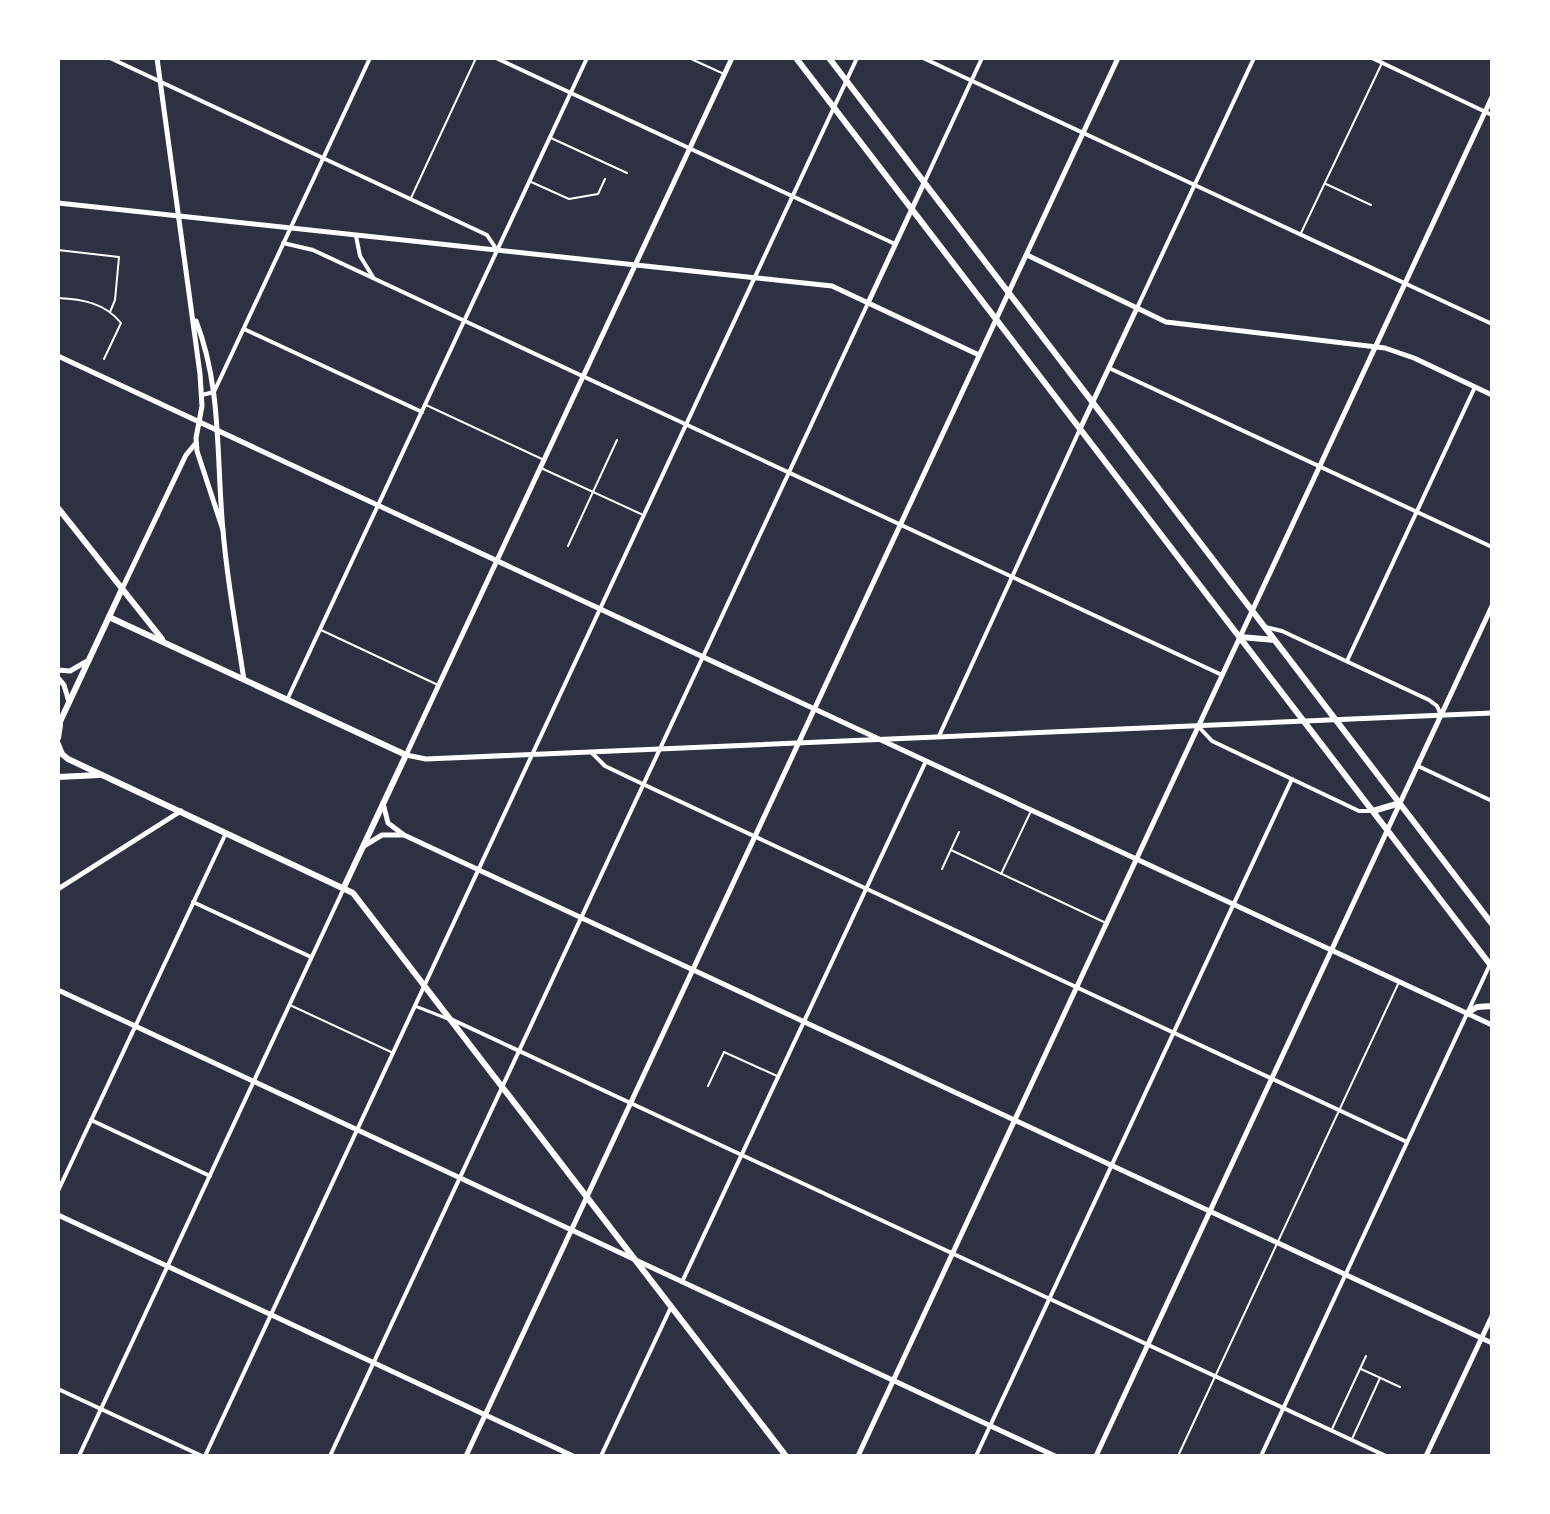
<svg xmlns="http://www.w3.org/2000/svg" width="1550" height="1514" font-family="Quicksand,sans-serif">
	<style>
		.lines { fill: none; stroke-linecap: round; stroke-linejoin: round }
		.service { stroke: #fff; stroke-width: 2 }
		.pedestrian { stroke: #fff; stroke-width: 3 }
		.minor { stroke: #fff; stroke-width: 4 }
		.tertiary { stroke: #fff; stroke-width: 5 }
		.secondary { stroke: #fff; stroke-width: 5 }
		.primary { stroke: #fff; stroke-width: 6 }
	</style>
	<rect width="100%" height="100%" fill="#2d3142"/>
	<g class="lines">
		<g class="service">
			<path d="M689 58 724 74"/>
			<path d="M551 138 627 173"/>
			<path d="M529 181 569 199 598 194 605 179"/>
			<path d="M1326 184 1371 205"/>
			<path d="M411 198 476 58"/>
			<path d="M1301 233 1382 63"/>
			<path d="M58 250 119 257 115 300 110 312"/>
			<path d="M58 298C82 299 105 303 121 323L104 359"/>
			<path d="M426 405 544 460"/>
			<path d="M541 468 641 514"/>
			<path d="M568 546 617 440"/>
			<path d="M321 630 438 685"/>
			<path d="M951 850 1106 923"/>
			<path d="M942 869 959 832"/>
			<path d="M1001 874 1031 811"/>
			<path d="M292 1006 391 1052"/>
			<path d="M708 1086 724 1052 777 1076"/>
			<path d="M1361 1369 1400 1387"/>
			<path d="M1332 1429 1366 1356"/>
			<path d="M1352 1439 1380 1378"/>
			<path d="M1178 1456 1399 982"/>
		</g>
		<path class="pedestrian" d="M415 1006 448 1019"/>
		<g class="minor">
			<path d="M110 58 487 235 497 250"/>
			<path d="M496 58 895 244"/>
			<path d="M923 58 1492 324"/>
			<path d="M1372 58 1492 115"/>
			<path d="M924 183 982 58"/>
			<path d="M356 236 360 256 373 277"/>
			<path d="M283 243 313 250 1222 675"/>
			<path d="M1137 308 1254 58"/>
			<path d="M244 329 422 412"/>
			<path d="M1109 368 1492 547"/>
			<path d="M202 395 214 392 370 58"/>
			<path d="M1265 627 1282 631 1429 700 1437 706 1441 715"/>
			<path d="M1347 661 1475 387"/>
			<path d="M287 700 587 58"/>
			<path d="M1198 726 1212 741 1359 811H1373"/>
			<path d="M939 736 1080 429"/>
			<path d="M591 752 605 766 632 779 1407 1142"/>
			<path d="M1418 766 1492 801"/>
			<path d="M193 902 311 957"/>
			<path d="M453 1020 1386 1456"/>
			<path d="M91 1120 210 1176"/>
			<path d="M58 1191 226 833"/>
			<path d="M682 1282 926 761"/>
			<path d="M58 1389 202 1456"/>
			<path d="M79 1456 343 890"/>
			<path d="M205 1456 857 58"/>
			<path d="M330 1456 868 303"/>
			<path d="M601 1456 671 1307"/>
			<path d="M976 1456 1292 779"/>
			<path d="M1261 1456 1492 960"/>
		</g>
		<g class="tertiary">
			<path d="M157 58 200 374 202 406 196 438 197 451 223 530"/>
			<path d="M58 203 832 286 979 355"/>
			<path d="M1027 255 1166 322 1385 348 1414 358 1492 395"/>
			<path d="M868 303 924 183"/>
			<path d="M196 321C219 380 217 441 221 503 224 562 235 621 244 680"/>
			<path d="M1080 429 1137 308"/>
			<path d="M1240 637 1492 97"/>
			<path d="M406 755 426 759 1492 713"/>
			<path d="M1400 803 1492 606"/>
			<path d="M58 889 181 811"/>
			<path d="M1426 1456 1492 1316"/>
		</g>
		<g class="secondary">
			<path d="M58 356 1492 1025"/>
			<path d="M122 589 186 455 196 443"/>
			<path d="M58 670 70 671 89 660"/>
			<path d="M58 678 64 685 69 702"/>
			<path d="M406 755 732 58"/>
			<path d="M383 803 388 823 404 835 1492 1343"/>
			<path d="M364 846 382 835H403"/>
			<path d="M58 990 1055 1456"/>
			<path d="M58 1215 573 1456"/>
			<path d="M466 1456 1118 58"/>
			<path d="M858 1456 1240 637"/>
			<path d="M1096 1456 1400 803"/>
		</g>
		<g class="primary">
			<path d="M796 58 1492 967"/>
			<path d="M829 58 1492 924"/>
			<path d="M58 508 162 639"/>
			<path d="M109 617 406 755 344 887"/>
			<path d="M1240 637 1274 640"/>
			<path d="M58 726 122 589"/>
			<path d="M58 738 60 725"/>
			<path d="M58 744 62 754 68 759 353 893 786 1456"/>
			<path d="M58 777 99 775"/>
			<path d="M1373 811 1400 803"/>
			<path d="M1467 1013 1477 1007 1492 1006"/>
		</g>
	</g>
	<rect width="1550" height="1514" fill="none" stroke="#ffffff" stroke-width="120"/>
</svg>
